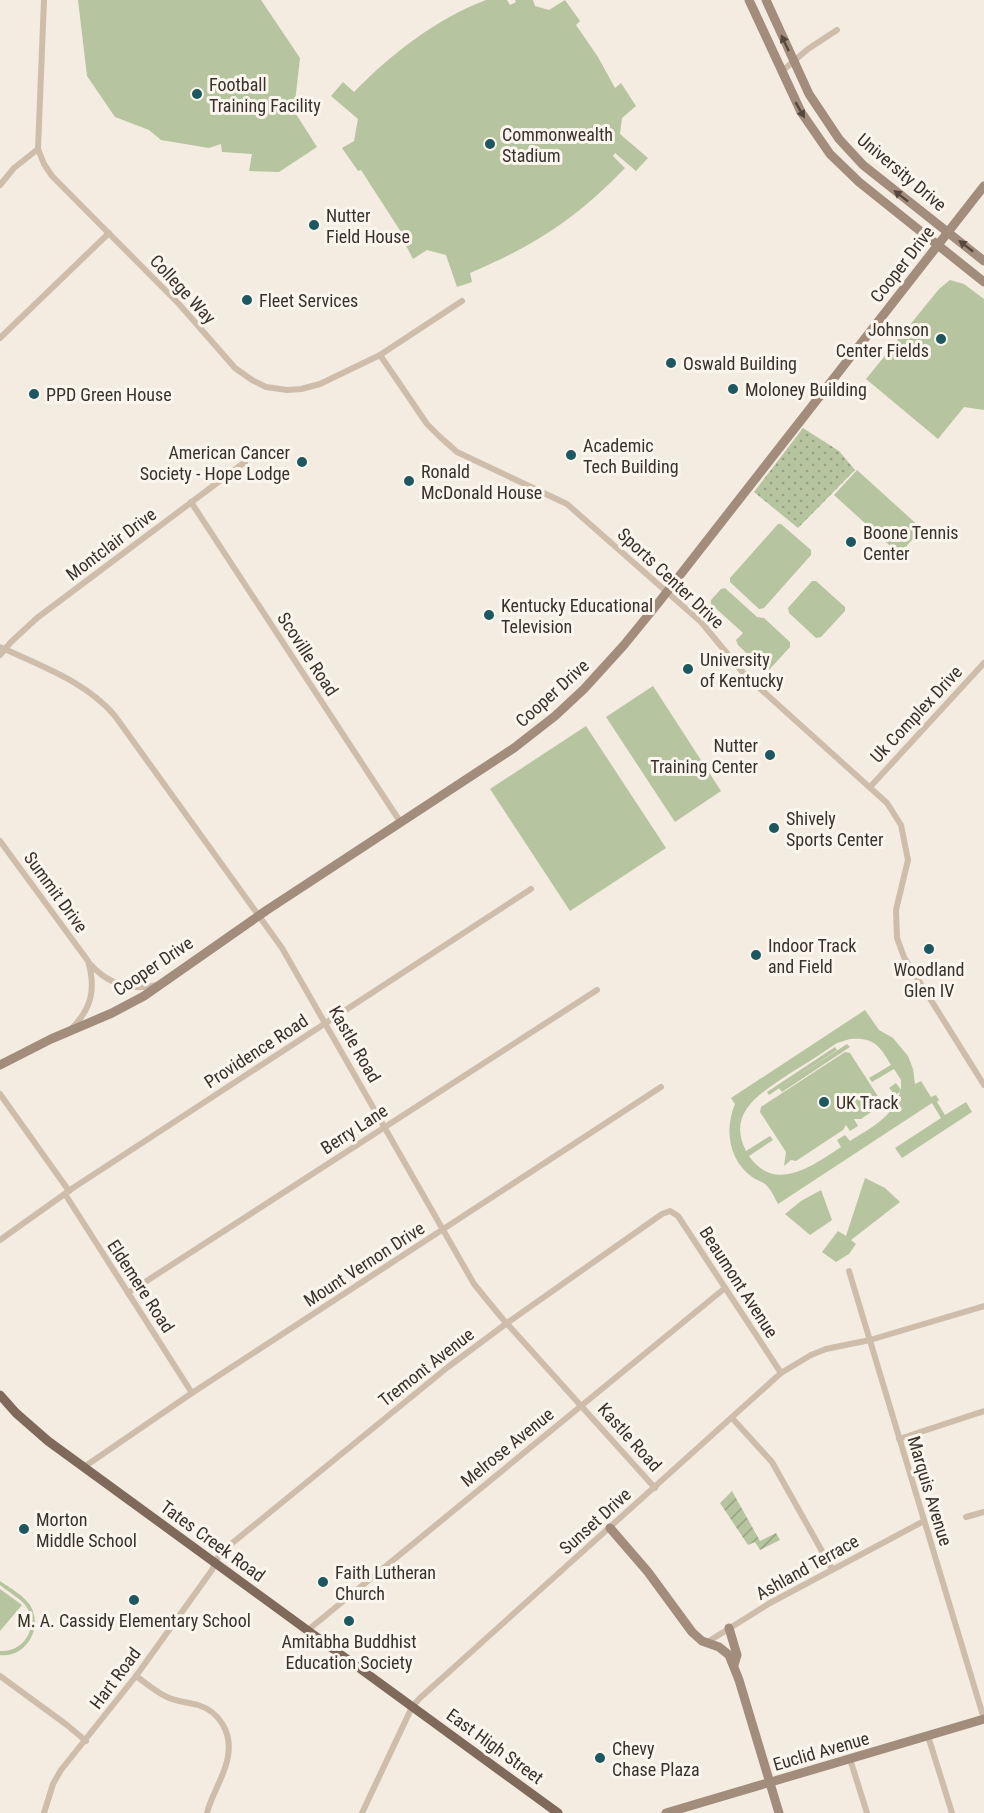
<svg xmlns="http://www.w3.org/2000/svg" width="984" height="1813" font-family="'Roboto Condensed',sans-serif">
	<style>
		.grass { fill: url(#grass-dots) }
		.park { fill: #b6c59f; fill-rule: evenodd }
		.garden { fill: url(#garden-furrows) }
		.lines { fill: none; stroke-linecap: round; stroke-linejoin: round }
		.street { stroke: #cebdab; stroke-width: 6 }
		.secondary { stroke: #a28c7c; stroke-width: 9 }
		.primary { stroke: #7e695b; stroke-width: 9 }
		.oneway { fill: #55483e }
		.poi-dot { fill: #1d5760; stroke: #fbf6ed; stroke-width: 2 }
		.labels { text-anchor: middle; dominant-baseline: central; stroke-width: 6; stroke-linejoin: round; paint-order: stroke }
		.poi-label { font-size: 18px; fill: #3b312a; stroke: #fbf6ed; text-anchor: start }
		.street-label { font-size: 18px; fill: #3b312a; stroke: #fbf6ed }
	</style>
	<defs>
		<pattern id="grass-dots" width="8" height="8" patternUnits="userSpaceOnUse" patternTransform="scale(1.5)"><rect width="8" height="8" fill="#b6c59f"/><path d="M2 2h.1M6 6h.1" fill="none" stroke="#95a182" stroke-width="1.8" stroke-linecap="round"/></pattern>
		<pattern id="garden-furrows" width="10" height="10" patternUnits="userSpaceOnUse" patternTransform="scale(1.5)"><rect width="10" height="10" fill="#b6c59f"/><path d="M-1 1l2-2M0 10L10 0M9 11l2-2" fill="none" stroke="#95a182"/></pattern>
	</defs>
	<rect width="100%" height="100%" fill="#f4ece0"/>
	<path class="grass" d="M803 428 839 451 855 470 798 528 754 492Z"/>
	<g class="park">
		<path d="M78 0H261L300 58 294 111 317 147 279 172 249 171 252 154 222 152 221 144 209 148 161 140 149 130 115 117 87 76Z"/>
		<path d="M486 0H507L510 5 516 2 515 0H533L535 6 549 10 565 0 580 21 576 25 598 57 615 88 621 83 636 106 622 118 620 134 648 158 636 171 615 153 613 156 625 168C577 218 534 246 470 273L472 282 457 287 446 255 427 250 413 259 400 234 401 232 361 170 358 171 342 148 354 141 358 119 331 96 343 82 354 92C391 54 436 19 486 0Z"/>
		<path d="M950 280 964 284 984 299V410L964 407 938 439 866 379 939 289Z"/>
		<path d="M857 470 922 529 899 554 834 495Z"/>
		<path d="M778 524H781L811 550V555L764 608 759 609 730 582V578Z"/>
		<path d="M812 581H816L845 607V611L821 637 816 638 789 613 788 608Z"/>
		<path d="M725 588 757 617 764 618 790 642V647L769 670 765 671 738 645 736 640 743 633 711 604V600L721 589Z"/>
		<path d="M653 686 721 791 675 822 606 717Z"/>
		<path d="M586 726 666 848 570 911 490 789Z"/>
		<path d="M865 1010 879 1030 893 1038 908 1056 913 1069 915 1084 921 1081 931 1097 936 1095 939 1100 937 1102 945 1115 966 1102 972 1112 902 1158 895 1148 941 1118 932 1103 778 1204C775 1198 770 1188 765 1184 761 1181 756 1180 752 1177 729 1160 724 1130 735 1104L731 1098ZM850 1039C874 1037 880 1046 891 1065L869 1078 872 1082 894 1069 901 1080V1090L896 1083 889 1088 895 1095 900 1092C894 1117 870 1128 850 1141L845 1135 837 1140 841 1147C814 1165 775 1194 749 1156L773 1140 770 1136 746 1151C726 1112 761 1093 789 1074 805 1064 821 1054 837 1043Z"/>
		<path d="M847 1044 850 1047 782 1092 779 1088Z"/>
		<path d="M835 1047 837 1050 769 1095 767 1092Z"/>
		<path d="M845 1052 850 1053 881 1101 880 1106 861 1119H854L858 1126 850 1131 846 1125 843 1130 796 1161 791 1160 784 1166 786 1152 760 1112 761 1107Z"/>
		<path d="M865 1178 885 1188 900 1202 851 1240 856 1244 849 1254 836 1262 822 1252 838 1231 846 1236Z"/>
		<path d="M821 1190 832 1220 810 1235 785 1214 801 1201Z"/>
		<path d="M0 1581C10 1588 23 1595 30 1605 44 1628 26 1658 0 1655V1651C24 1653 40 1626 26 1606 20 1598 8 1592 0 1585Z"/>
		<path d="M0 1589 22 1605 0 1631Z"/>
	</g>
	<path class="garden" d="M732 1491 760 1541 776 1533 780 1540 760 1550 755 1542 748 1545 720 1503Z"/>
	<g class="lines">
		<g class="street">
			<path d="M44 0 38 149 44 164 52 176 179 304 235 368 252 380 266 387 287 390 301 389 320 384 380 355 462 301"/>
			<path d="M781 72 808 49 837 30"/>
			<path d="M0 185 14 168 38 149"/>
			<path d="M0 338 109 233"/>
			<path d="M380 355 427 424 439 436 457 452 567 504 701 622 745 675 887 803 901 825 908 860 896 910 897 938 904 957 984 1085"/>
			<path d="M191 502 401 823"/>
			<path d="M0 647C39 665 87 682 115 716L282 948 474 1284 501 1317 655 1488"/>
			<path d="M0 655 11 642 37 618 245 462"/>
			<path d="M871 786 984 663"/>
			<path d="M0 841 88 961C96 988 92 1008 72 1028"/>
			<path d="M90 964C108 984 131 991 157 985"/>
			<path d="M0 1094 69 1191"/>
			<path d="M65 1194 192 1393"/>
			<path d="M0 1240 73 1188 531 889"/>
			<path d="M849 1271 984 1719"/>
			<path d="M128 1293 597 990"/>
			<path d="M732 1418 772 1462 832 1569"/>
			<path d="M899 1439 984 1411"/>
			<path d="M84 1467 192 1393 661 1087"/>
			<path d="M966 1517 984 1512"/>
			<path d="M308 1630 725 1288"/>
			<path d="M706 1643 770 1603 924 1521"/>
			<path d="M0 1676 67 1725 86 1741"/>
			<path d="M136 1676C146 1683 156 1692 167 1697 177 1702 188 1702 198 1705 220 1712 232 1733 228 1756 226 1774 212 1793 207 1813"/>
			<path d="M928 1736 952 1813"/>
			<path d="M850 1759 867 1813"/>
			<path d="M44 1813 53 1784 61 1770 136 1676 212 1570 220 1553 448 1367 507 1323 662 1214 670 1211 678 1216 781 1373"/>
			<path d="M362 1813 412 1707 420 1698 781 1373 811 1355 826 1349 870 1340 984 1306"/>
		</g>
		<g class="secondary">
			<path d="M749 0 801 112 830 154 859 182 984 282"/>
			<path d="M766 0 809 94 839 139 863 165 984 261"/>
			<path d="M0 1065 51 1039 112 1013 144 996 267 910 514 748 555 716 584 689 624 645 659 602 984 186"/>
			<path d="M610 1528 648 1572 692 1632 702 1641 719 1647 729 1655 739 1680 779 1813"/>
			<path d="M729 1628 737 1655 734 1665"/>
			<path d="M666 1813 984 1719"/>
		</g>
		<path class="primary" d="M0 1395 16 1413 48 1441 558 1813"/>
	</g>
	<defs><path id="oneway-solid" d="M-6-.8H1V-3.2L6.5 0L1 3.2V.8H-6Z" transform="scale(1.5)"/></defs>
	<g class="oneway">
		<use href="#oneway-solid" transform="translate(785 43) rotate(-115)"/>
		<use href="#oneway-solid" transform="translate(800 110) rotate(60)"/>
		<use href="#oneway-solid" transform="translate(901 196) rotate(-142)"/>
		<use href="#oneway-solid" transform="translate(966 246) rotate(-142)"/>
	</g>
	<g class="poi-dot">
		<circle cx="197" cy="94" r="6"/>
		<circle cx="490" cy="144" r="6"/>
		<circle cx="314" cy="225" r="6"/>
		<circle cx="247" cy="300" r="6"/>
		<circle cx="941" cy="339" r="6"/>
		<circle cx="671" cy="363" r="6"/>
		<circle cx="733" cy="389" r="6"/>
		<circle cx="34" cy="394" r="6"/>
		<circle cx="571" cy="455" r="6"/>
		<circle cx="302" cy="462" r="6"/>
		<circle cx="409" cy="481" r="6"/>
		<circle cx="851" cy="542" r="6"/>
		<circle cx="489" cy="615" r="6"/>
		<circle cx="688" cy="669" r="6"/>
		<circle cx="770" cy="755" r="6"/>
		<circle cx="774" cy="828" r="6"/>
		<circle cx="929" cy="949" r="6"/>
		<circle cx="756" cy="955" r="6"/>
		<circle cx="824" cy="1102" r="6"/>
		<circle cx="24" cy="1529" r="6"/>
		<circle cx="323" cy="1582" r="6"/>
		<circle cx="134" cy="1600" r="6"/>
		<circle cx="349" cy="1621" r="6"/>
		<circle cx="600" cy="1758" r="6"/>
	</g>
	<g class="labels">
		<g class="poi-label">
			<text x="209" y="84">Football<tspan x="209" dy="21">Training Facility</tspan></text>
			<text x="502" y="134">Commonwealth<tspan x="502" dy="21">Stadium</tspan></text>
			<text x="326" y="215">Nutter<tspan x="326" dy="21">Field House</tspan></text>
			<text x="259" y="300">Fleet Services</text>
			<text x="929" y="329" text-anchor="end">Johnson<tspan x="929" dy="21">Center Fields</tspan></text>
			<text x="683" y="363">Oswald Building</text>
			<text x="745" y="389">Moloney Building</text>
			<text x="46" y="394">PPD Green House</text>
			<text x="583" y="445">Academic<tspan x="583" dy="21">Tech Building</tspan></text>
			<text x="290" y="452" text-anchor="end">American Cancer<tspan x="290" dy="21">Society - Hope Lodge</tspan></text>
			<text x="421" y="471">Ronald<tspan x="421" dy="21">McDonald House</tspan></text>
			<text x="863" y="532">Boone Tennis<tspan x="863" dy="21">Center</tspan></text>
			<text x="501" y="605">Kentucky Educational<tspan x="501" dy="21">Television</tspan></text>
			<text x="700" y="659">University<tspan x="700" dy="21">of Kentucky</tspan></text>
			<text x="758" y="745" text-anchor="end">Nutter<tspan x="758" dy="21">Training Center</tspan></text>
			<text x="786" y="818">Shively<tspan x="786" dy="21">Sports Center</tspan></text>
			<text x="768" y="945">Indoor Track<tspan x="768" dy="21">and Field</tspan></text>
			<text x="929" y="969" text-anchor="middle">Woodland<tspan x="929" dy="21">Glen IV</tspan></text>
			<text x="836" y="1102">UK Track</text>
			<text x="36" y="1519">Morton<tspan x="36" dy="21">Middle School</tspan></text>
			<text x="335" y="1572">Faith Lutheran<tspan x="335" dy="21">Church</tspan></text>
			<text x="134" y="1620" text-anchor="middle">M. A. Cassidy Elementary School</text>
			<text x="349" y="1641" text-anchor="middle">Amitabha Buddhist<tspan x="349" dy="21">Education Society</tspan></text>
			<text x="612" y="1748">Chevy<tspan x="612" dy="21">Chase Plaza</tspan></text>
		</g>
		<g class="street-label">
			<text transform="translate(902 172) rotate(40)">University Drive</text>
			<text transform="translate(902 264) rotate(-52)">Cooper Drive</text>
			<text transform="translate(183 289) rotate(47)">College Way</text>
			<text transform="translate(111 544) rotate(-37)">Montclair Drive</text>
			<text transform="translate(671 578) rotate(43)">Sports Center Drive</text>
			<text transform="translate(308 654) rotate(57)">Scoville Road</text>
			<text transform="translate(552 693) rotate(-42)">Cooper Drive</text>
			<text transform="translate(916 714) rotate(-47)">Uk Complex Drive</text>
			<text transform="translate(56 892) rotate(54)">Summit Drive</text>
			<text transform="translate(153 966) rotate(-34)">Cooper Drive</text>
			<text transform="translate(355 1044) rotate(60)">Kastle Road</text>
			<text transform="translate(256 1051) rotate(-33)">Providence Road</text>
			<text transform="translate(354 1129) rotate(-33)">Berry Lane</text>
			<text transform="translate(364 1264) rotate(-33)">Mount Vernon Drive</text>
			<text transform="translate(739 1282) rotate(57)">Beaumont Avenue</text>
			<text transform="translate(141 1286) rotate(57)">Eldemere Road</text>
			<text transform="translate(426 1367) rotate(-38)">Tremont Avenue</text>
			<text transform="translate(630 1437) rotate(48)">Kastle Road</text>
			<text transform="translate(507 1447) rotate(-39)">Melrose Avenue</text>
			<text transform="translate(930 1491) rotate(73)">Marquis Avenue</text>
			<text transform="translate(595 1521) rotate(-42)">Sunset Drive</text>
			<text transform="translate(213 1541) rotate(36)">Tates Creek Road</text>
			<text transform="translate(807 1567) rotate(-29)">Ashland Terrace</text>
			<text transform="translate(115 1678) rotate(-53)">Hart Road</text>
			<text transform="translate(495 1746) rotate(36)">East High Street</text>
			<text transform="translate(821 1751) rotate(-16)">Euclid Avenue</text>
		</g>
	</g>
</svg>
